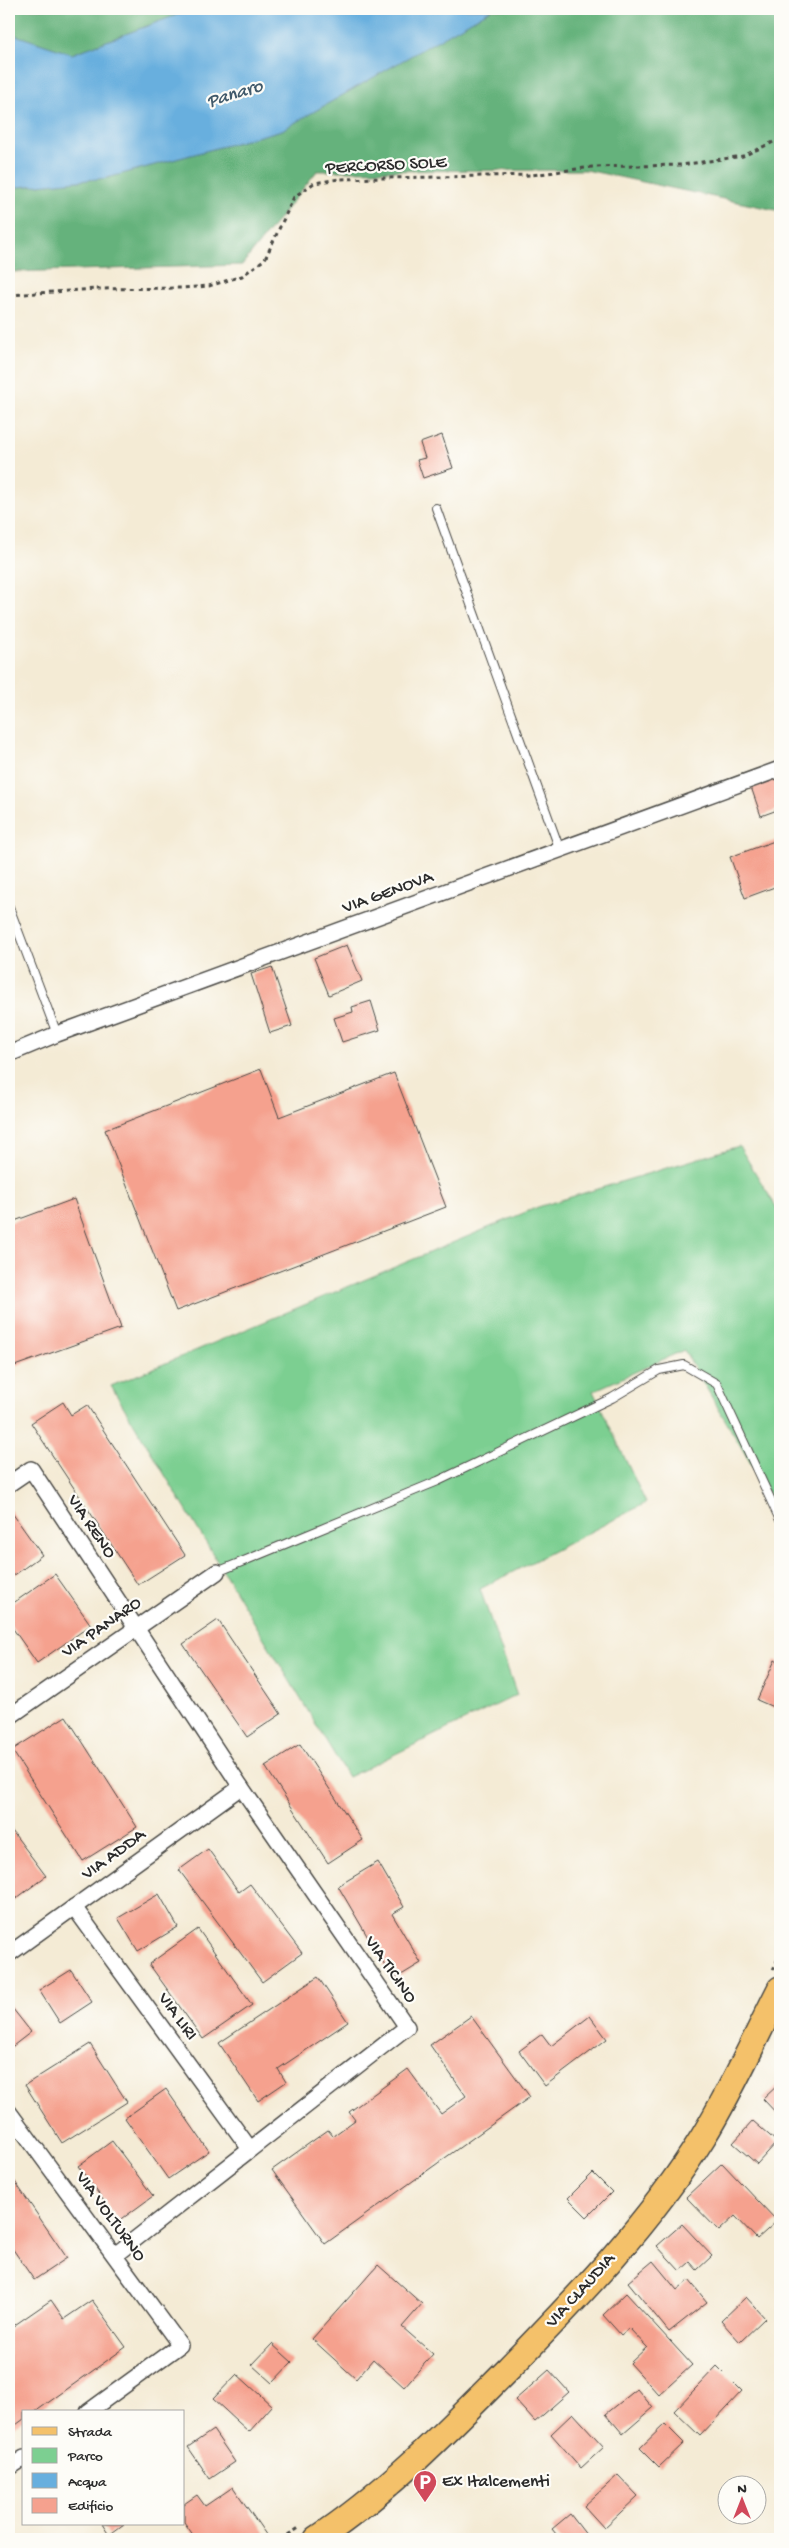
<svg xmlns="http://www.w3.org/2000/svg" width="789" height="2548" font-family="'Gochi Hand',sans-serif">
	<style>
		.green { fill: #7ccf91; stroke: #547d5e }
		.forest { fill: #65b27b; stroke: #486e53 }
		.water { fill: #67afde; stroke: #496d84 }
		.building { fill: #f5a18e }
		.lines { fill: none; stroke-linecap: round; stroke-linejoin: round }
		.service-casing { stroke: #494844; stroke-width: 10 }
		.minor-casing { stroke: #494844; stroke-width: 18 }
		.primary-casing { stroke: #494844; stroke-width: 28 }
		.path { stroke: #494844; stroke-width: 3; stroke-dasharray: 4 4; stroke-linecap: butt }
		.service { stroke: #fff; stroke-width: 8 }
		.minor { stroke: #fff; stroke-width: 15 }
		.primary { stroke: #f4c16a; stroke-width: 25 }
		.labels { text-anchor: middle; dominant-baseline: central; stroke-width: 4.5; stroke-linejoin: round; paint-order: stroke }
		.street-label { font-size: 18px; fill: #2b2b2b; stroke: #fdfcf7 }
		.poi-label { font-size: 18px; fill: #2b2b2b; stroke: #fdfcf7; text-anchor: start }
		.water-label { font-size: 19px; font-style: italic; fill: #40596a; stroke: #fdfcf7 }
	</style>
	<rect width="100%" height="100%" fill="#fdfcf7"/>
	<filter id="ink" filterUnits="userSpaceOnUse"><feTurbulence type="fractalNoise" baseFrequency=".02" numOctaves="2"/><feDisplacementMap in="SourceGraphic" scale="10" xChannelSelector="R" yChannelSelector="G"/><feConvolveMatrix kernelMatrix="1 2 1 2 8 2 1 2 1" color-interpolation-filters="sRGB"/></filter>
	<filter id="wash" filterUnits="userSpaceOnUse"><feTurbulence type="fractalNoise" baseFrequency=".0096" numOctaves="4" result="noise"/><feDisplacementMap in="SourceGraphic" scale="20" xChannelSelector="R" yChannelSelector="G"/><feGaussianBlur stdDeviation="1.12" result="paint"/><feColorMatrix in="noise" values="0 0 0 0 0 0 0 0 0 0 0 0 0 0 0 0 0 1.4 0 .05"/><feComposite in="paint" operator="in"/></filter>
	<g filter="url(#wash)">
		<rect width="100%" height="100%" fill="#f4ebd5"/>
		<path class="green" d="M739 1146 780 1213V1513L684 1350 593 1391 646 1503 480 1589 517 1695 348 1777 111 1386 538 1207Z"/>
		<g class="forest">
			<path d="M9 9H193L72 54 9 33Z"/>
			<path d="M492 9H780V211L586 170 317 171 242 265 9 272V188L107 178 282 130Z"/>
		</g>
		<path class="water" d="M193 9H492L282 130 107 178 9 188V33L72 54Z"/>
		<g id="blocks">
			<g class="building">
				<path d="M442 435 453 468 423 478 417 460 425 458 420 443Z"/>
				<path d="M780 777V809L761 816 751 787Z"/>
				<path d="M780 839V885L745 898 730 857Z"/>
				<path d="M347 945 362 981 329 995 314 958Z"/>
				<path d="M272 967 292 1026 270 1033 251 974Z"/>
				<path d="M371 1001 380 1030 342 1042 334 1018 353 1012 352 1007Z"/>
				<path d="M261 1069 279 1117 394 1073 446 1207 176 1311 105 1130Z"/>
				<path d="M74 1199 121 1328 9 1368V1223Z"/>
				<path d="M63 1402 71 1415 87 1405 185 1555 138 1585 31 1423Z"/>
				<path d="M10 1510 42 1555 9 1579V1511Z"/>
				<path d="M55 1574 91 1625 37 1663 9 1623V1606Z"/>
				<path d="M218 1620 281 1714 247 1737 183 1644Z"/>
				<path d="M775 1660 780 1663V1710L757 1700Z"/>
				<path d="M66 1716 137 1827 83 1861 12 1750Z"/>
				<path d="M300 1744 363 1840 328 1863 265 1766Z"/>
				<path d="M9 1827 46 1876 9 1904Z"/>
				<path d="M208 1849 239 1892 250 1884 302 1953 262 1982 179 1870Z"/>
				<path d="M378 1862 404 1907 392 1914 421 1963 393 1980 338 1886Z"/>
				<path d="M159 1894 178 1927 138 1951 118 1918Z"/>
				<path d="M198 1929 252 2005 203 2039 149 1964Z"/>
				<path d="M71 1970 92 2002 60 2023 39 1990Z"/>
				<path d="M318 1977 348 2022 278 2069 286 2082 258 2101 219 2043Z"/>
				<path d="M9 2004 31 2032 9 2049Z"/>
				<path d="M471 2016 530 2097 325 2244 272 2170 328 2130 333 2136 355 2120 349 2112 408 2069 441 2114 466 2096 430 2045Z"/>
				<path d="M590 2016 607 2039 545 2086 519 2051 542 2034 551 2046Z"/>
				<path d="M90 2044 127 2102 62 2143 25 2085Z"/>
				<path d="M780 2083V2117L763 2099Z"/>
				<path d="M166 2089 209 2151 168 2179 125 2118Z"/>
				<path d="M753 2121 777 2142 757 2164 733 2143Z"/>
				<path d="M112 2141 153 2196 119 2221 78 2166Z"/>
				<path d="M722 2163 777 2221 757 2239 735 2216 719 2231 686 2197Z"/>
				<path d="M9 2173 67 2258 34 2280 10 2245 9 2246Z"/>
				<path d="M593 2173 612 2192 587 2217 568 2198Z"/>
				<path d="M682 2224 712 2256 697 2270 690 2262 680 2271 657 2246Z"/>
				<path d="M653 2261 677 2290 689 2280 707 2302 669 2332 628 2282Z"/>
				<path d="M378 2265 422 2304 402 2327 433 2354 404 2387 373 2359 356 2379 312 2339Z"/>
				<path d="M626 2293 692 2365 659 2395 630 2363 647 2347 629 2328 621 2335 603 2315Z"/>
				<path d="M746 2297 765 2318 740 2342 721 2321Z"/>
				<path d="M51 2300 64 2319 92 2300 126 2347 35 2412H24V2419L9 2430V2329Z"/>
				<path d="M272 2344 292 2362 272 2383 252 2365Z"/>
				<path d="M717 2366 742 2391 700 2436 674 2411Z"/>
				<path d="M549 2370 569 2392 535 2422 515 2400Z"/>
				<path d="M237 2374 272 2406 249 2432 213 2399Z"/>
				<path d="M637 2389 653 2408 623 2434 606 2414Z"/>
				<path d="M573 2413 604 2447 581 2468 551 2434Z"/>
				<path d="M665 2424 684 2443 659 2467 640 2448Z"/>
				<path d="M213 2430 235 2462 210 2479 188 2447Z"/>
				<path d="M618 2475 638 2496 604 2528 584 2506Z"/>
				<path d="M233 2487 269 2539H196L184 2522V2504L197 2495 205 2506Z"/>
				<path d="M570 2514 587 2536 583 2539H560L552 2529Z"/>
				<path d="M102 2524H124L109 2535Z"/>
			</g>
		</g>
	</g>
	<g filter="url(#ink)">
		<use href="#blocks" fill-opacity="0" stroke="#494844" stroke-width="1"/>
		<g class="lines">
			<g class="service-casing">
				<g id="service">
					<path d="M436 508 560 850"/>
					<path d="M9 907 57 1034"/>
					<path d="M217 1572 438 1481 612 1398 659 1370 684 1365 717 1384 780 1520"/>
				</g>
			</g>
			<g class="minor-casing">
				<g id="minor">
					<path d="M9 1054 57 1034 780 769"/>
					<path d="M9 1484 31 1469 241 1787 407 2027 115 2255"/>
					<path d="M9 1717 217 1572"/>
					<path d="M74 1907 250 2149"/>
					<path d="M9 1954 241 1787"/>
					<path d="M9 2112 180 2345 88 2412"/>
					<path d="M9 2468 24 2458"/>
				</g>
			</g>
			<g class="primary-casing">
				<path id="primary" d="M317 2539C388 2492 449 2428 509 2368 579 2296 650 2223 703 2137 732 2090 755 2038 780 1989"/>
			</g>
			<g class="path">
				<path d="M9 295 96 289 183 288 209 286 242 276 265 259 294 197 314 183 339 179 532 175 592 167 681 165 743 156 780 139"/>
				<path d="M773 1970 780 1954"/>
				<path d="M281 2539 299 2528"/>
			</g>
			<use href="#service" class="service"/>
			<use href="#minor" class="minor"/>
			<use href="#primary" class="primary"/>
		</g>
	</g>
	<defs>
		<g id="parking-pin" transform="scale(1.25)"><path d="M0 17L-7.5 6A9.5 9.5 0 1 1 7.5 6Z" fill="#d1495b" stroke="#fdfcf7"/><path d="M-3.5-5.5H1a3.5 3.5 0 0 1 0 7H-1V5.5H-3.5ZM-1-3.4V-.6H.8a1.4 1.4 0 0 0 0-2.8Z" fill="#fff"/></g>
	</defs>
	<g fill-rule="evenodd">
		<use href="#parking-pin" x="425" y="2482"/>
	</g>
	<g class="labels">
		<g class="street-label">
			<text transform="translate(386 166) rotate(-3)">PERCORSO SOLE</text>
			<text transform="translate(388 893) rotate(-20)">VIA GENOVA</text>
			<text transform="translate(91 1527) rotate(56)">VIA RENO</text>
			<text transform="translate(102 1628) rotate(-35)">VIA PANARO</text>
			<text transform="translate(114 1855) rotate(-36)">VIA ADDA</text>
			<text transform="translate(390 1970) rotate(55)">VIA TICINO</text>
			<text transform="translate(177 2017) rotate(54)">VIA LIRI</text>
			<text transform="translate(110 2217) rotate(54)">VIA VOLTURNO</text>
			<text transform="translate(581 2291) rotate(-48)">VIA CLAUDIA</text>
		</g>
		<g class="poi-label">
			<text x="442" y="2482">Ex Italcementi</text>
		</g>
		<g class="water-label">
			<text transform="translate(235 95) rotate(-17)">Panaro</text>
		</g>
	</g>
	<rect width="789" height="2548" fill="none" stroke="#fdfcf7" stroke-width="30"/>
	<rect x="22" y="2410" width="162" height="115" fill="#fdfcf7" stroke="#a9a8a5"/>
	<rect x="32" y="2427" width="25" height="8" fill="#f4c16a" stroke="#a9a8a5"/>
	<text x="68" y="2436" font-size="15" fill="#2b2b2b">Strada</text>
	<rect x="32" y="2448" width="25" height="15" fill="#7ccf91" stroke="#a9a8a5"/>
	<text x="68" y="2460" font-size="15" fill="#2b2b2b">Parco</text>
	<rect x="32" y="2473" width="25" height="15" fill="#67afde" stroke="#a9a8a5"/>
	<text x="68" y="2486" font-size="15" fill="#2b2b2b">Acqua</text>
	<rect x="32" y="2498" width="25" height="15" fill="#f5a18e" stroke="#a9a8a5"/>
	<text x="68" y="2510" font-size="15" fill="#2b2b2b">Edificio</text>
	<g transform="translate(742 2500)"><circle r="24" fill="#fdfcf7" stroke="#a9a8a5"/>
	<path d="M0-4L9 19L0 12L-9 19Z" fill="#d1495b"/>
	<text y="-8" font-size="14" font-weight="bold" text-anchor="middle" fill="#2b2b2b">N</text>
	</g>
</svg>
